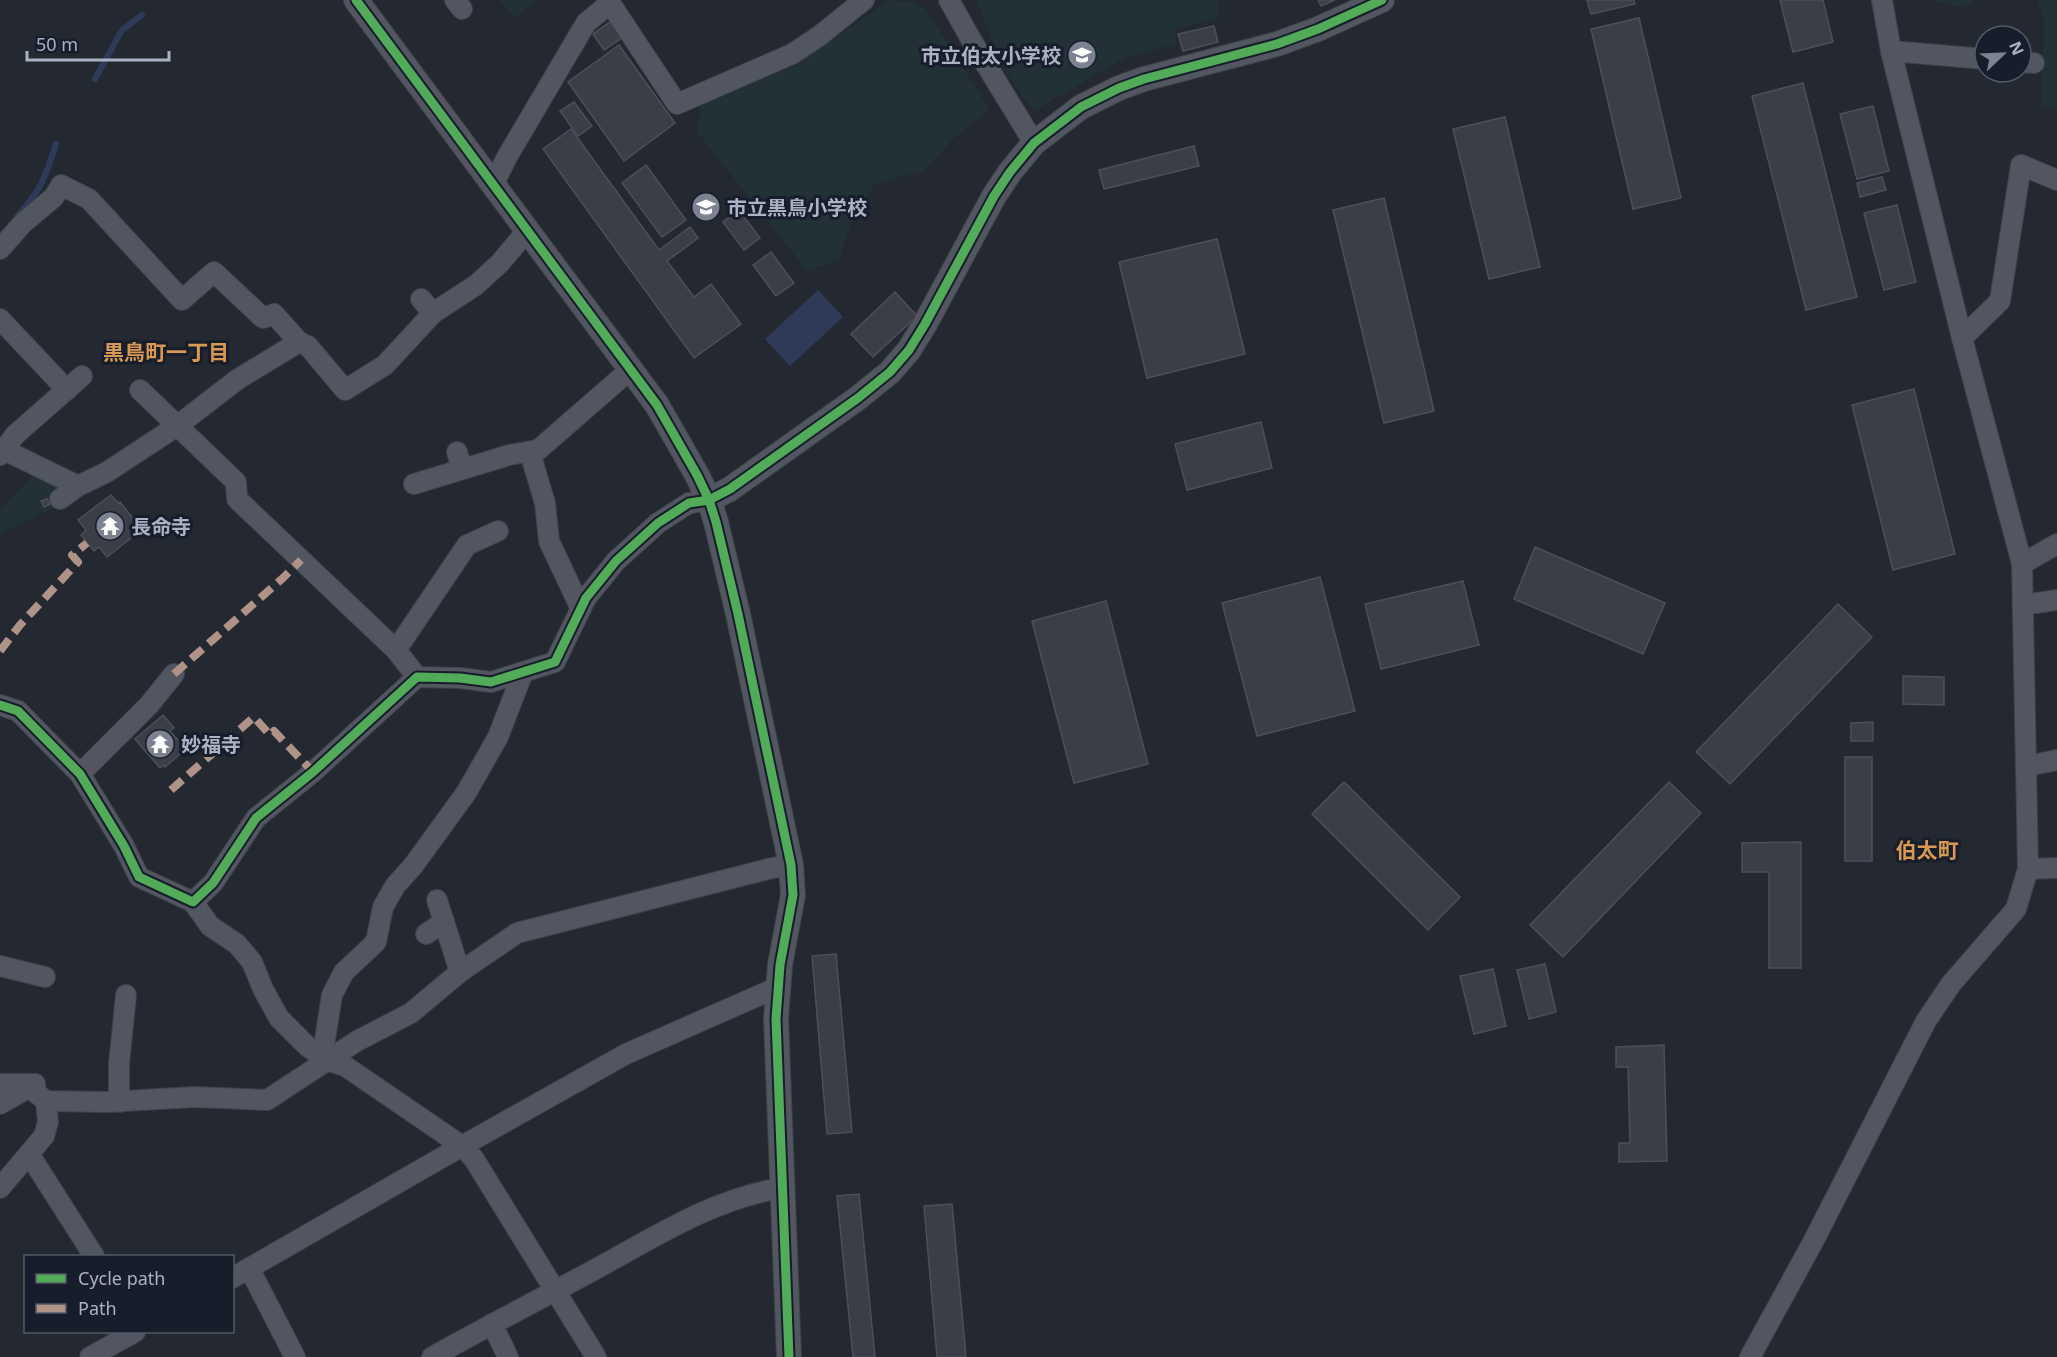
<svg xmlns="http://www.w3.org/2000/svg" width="2057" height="1357" font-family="'Noto Sans','Noto Sans JP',sans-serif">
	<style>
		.green { fill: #213136 }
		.water { fill: #2d3b58 }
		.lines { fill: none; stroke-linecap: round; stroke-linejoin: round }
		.stream { stroke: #2d3b58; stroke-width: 6 }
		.building { fill: #3b3e47; stroke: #4b4f59; stroke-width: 1.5 }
		.minor-casing { stroke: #404249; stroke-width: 22 }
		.tertiary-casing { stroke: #404249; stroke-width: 26 }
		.minor { stroke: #525660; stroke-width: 20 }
		.tertiary { stroke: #525660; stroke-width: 24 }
		.quiet { stroke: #af9288; stroke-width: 8; stroke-dasharray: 15 8; stroke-linecap: butt }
		.cycleway-casing { stroke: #171d2b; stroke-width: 13 }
		.cycleway { stroke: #51ab58; stroke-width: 9 }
		.labels { text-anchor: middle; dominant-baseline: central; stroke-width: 6; stroke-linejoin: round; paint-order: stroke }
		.poi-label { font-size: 20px; font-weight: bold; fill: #abb2c4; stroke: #171d2b; text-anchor: start }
		.neighbourhood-label { font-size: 21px; font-weight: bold; fill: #d89952; stroke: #171d2b }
	</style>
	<rect width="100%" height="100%" fill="#242830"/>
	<g class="green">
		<path d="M499 0H536L516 18Z"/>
		<path d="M888 0 912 2 926 9 990 110 955 137 924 171 876 183 854 215 839 260 807 271 698 133 700 106 793 66 837 37Z"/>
		<path d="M976 0H1218V18L1175 29 1177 44 1126 57 1034 111 1004 70Z"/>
		<path d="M1933 0H1976C1962 10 1948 6 1933 0Z"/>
		<path d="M2037 0H2057V110L2041 106 2044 16Z"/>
		<path d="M33 475 58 487 60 505 0 534V511Z"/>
	</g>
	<path class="water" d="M818 290 843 317 790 366 765 339Z"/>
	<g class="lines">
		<g class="stream">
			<path d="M95 79 122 30 142 15"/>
			<path d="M17 216C42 189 45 178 56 144"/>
		</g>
	</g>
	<g class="building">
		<path d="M1318 0H1335L1321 6Z"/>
		<path d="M1587 0H1634L1635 4 1591 14Z"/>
		<path d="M1780 0H1823L1833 42 1793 52Z"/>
		<path d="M1639 18 1681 198 1633 209 1591 29Z"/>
		<path d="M610 22 622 38 604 50 593 34Z"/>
		<path d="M1214 26 1218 42 1183 51 1178 34Z"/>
		<path d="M619 45 675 123 624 161 568 82Z"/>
		<path d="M1803 83 1857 297 1806 310 1752 96Z"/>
		<path d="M574 102 592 126 578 136 560 111Z"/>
		<path d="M1873 106 1889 171 1857 179 1840 114Z"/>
		<path d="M1505 117 1540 267 1489 279 1453 129Z"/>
		<path d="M571 129 659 250 690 227 698 238 667 261 694 297 711 284 741 324 694 358 543 149Z"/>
		<path d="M1194 146 1199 166 1104 189 1099 170Z"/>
		<path d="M646 165 686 220 662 237 622 183Z"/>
		<path d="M1882 177 1886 190 1860 197 1857 183Z"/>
		<path d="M1384 198 1434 411 1384 423 1333 210Z"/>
		<path d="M1897 205 1916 282 1884 290 1864 213Z"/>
		<path d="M739 210 760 238 744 250 723 222Z"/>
		<path d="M1217 239 1245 354 1147 378 1119 262Z"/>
		<path d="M771 252 794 283 776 296 753 265Z"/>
		<path d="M895 292 917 316 873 357 851 334Z"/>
		<path d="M1914 389 1955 554 1893 570 1852 405Z"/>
		<path d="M1261 422 1272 468 1187 490 1175 444Z"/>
		<path d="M111 495 118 503 120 502 135 521 133 523 140 531 107 557 99 547 94 551 81 535 86 530 78 520Z"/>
		<path d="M47 499 50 504 44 507 41 501Z"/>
		<path d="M1535 547 1665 603 1643 654 1514 599Z"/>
		<path d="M1320 577 1355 711 1257 736 1222 603Z"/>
		<path d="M1463 581 1479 645 1381 669 1365 604Z"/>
		<path d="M1106 601 1148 764 1074 783 1032 621Z"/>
		<path d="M1838 604 1872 637 1730 784 1696 752Z"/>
		<path d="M1903 676 1944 677V705L1903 704Z"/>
		<path d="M163 715 174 728 170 731 186 749 165 767 164 765 160 768 135 739Z"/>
		<path d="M1873 722V741H1851V723Z"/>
		<rect x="1845" y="757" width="27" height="104"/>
		<path d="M1344 782 1460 897 1428 930 1312 814Z"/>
		<path d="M1669 782 1701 813 1563 957 1530 925Z"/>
		<path d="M1801 842V968H1769V872H1742V843Z"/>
		<path d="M836 954 852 1132 827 1134 812 956Z"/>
		<path d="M1545 964 1556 1012 1529 1019 1517 970Z"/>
		<path d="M1493 969 1506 1026 1474 1034 1460 976Z"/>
		<path d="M1664 1045 1667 1161 1619 1162V1143H1630L1628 1067H1616V1047Z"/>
		<path d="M859 1194 875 1357H853L837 1196Z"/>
		<path d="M952 1204 966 1357H937L924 1206Z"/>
	</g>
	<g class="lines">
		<g class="minor-casing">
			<g id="minor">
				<path d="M455 0 462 9"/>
				<path d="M949 0 973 43 1034 143"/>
				<path d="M1891 51 1985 59"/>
				<path d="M2021 62 2034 63"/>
				<path d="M493 185 507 157 586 23 610 3 677 104 792 54 818 37 864 0"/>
				<path d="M0 249 23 223 54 197 61 185 89 199 182 300 214 272 263 318 274 314 299 342"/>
				<path d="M421 299 433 313"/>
				<path d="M0 319 67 390"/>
				<path d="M1962 338 2000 301 2021 165 2057 180"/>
				<path d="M140 390 236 482 237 499 396 650 417 677"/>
				<path d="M0 448 78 486"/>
				<path d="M457 452 462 469"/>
				<path d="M530 453 545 503 549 541 581 609"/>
				<path d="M0 455 15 435 82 376"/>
				<path d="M414 484 509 455 538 450 631 369"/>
				<path d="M60 499 78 486 107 472 177 426 238 379 299 342 308 346 345 390 385 365 433 313 476 285 500 263 527 231"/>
				<path d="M2022 564 2057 544"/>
				<path d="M2023 605 2057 600"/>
				<path d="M396 650 467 545 498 531"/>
				<path d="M0 705 18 711 80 774 124 846 139 877 193 902 213 883 256 818 313 772 417 677 460 678 491 682 555 662 586 598 616 561 658 523 689 503 709 500"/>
				<path d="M2027 766 2057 760"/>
				<path d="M80 774 149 705 174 674"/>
				<path d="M2028 869 2057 868"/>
				<path d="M437 900 460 972"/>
				<path d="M193 902 210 926 237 944 252 962 263 989 279 1018 308 1047 329 1061 345 1066 462 1146 474 1159 596 1357"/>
				<path d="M426 934 444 922"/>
				<path d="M0 966 45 977"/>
				<path d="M329 1061 323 1052 332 995 344 972 376 942 383 907 395 886 413 866 466 793 498 737 523 672"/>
				<path d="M0 1084H32"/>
				<path d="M35 1084 36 1093 46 1101 106 1102 195 1097 267 1100 357 1041 411 1013 460 972 517 933 772 868 791 865"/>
				<path d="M119 1102V1064L126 995"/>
				<path d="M0 1104 35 1084"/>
				<path d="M29 1154 94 1256"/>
				<path d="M0 1188 44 1136 48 1122 46 1101"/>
				<path d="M249 1268 295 1357"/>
				<path d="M232 1278 462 1146 626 1054 778 987"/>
				<path d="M492 1324 508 1357"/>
				<path d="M90 1357 135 1332"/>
				<path d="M432 1357C486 1327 540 1299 594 1270 653 1238 714 1198 782 1188"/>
				<path d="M1750 1357 1813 1242 1926 1021 1951 984 2016 909 2028 869 2022 564 1962 338 1891 51 1882 0"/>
			</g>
		</g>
		<g class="tertiary-casing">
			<g id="tertiary">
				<path d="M356 0 657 405 697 475 709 500 716 522 738 614 791 865 793 895 780 965 776 1019 789 1357"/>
				<path d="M709 500 730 489 858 398 890 372 909 350 925 324 994 196 1010 172 1034 143 1081 107 1119 88 1144 79 1277 44 1318 29 1382 0"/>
			</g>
		</g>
		<use href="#minor" class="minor"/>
		<use href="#tertiary" class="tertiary"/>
		<g class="quiet">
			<path d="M0 651 20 625 78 562 72 555 87 543"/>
			<path d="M174 674 283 578 301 560"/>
			<path d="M171 790 254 717 270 735 274 731 313 772"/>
		</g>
		<g class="cycleway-casing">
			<g id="cycleway">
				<path d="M356 0 657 405 697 475 709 500 716 522 738 614 791 865 793 895 780 965 776 1019 789 1357"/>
				<path d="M0 705 18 711 80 774 124 846 139 877 193 902 213 883 256 818 313 772 417 677 460 678 491 682 555 662 586 598 616 561 658 523 689 503 709 500 730 489 858 398 890 372 909 350 925 324 994 196 1010 172 1034 143 1081 107 1119 88 1144 79 1277 44 1318 29 1382 0"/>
			</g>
		</g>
		<use href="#cycleway" class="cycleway"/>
	</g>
	<defs>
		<g id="school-disc" transform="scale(1.5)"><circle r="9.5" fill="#7c8290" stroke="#171d2b"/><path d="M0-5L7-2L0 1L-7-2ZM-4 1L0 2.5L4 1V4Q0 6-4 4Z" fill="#fff"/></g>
		<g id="temple-disc" transform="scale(1.5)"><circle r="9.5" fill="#7c8290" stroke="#171d2b"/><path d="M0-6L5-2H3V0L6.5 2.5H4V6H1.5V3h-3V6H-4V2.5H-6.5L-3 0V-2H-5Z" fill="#fff"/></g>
	</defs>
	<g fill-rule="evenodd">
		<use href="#school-disc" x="1082" y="55"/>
		<use href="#school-disc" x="706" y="207"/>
		<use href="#temple-disc" x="110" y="526"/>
		<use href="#temple-disc" x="160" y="744"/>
	</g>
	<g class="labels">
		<g class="poi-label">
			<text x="1061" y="55" text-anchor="end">市立伯太小学校</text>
			<text x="727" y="207">市立黒鳥小学校</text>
			<text x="131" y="526">長命寺</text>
			<text x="181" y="744">妙福寺</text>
		</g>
		<g class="neighbourhood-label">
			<text x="166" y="352">黒鳥町一丁目</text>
			<text x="1927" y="850">伯太町</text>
		</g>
	</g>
	<rect x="24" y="1255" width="210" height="78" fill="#171d2b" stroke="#525968" stroke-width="1.5"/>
	<rect x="36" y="1274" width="30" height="9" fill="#51ab58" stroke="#525968" stroke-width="1.5"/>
	<text x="78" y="1285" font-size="18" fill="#abb2c4">Cycle path</text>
	<rect x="36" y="1304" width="30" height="9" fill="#af9288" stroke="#525968" stroke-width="1.5"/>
	<text x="78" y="1315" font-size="18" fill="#abb2c4">Path</text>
	<g transform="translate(2003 54) rotate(67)"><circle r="28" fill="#171d2b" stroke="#525968" stroke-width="1.5"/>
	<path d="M0-4.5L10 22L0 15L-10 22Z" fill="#7c8290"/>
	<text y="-9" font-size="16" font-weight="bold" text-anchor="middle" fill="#abb2c4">N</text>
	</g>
	<path d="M27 51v9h142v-9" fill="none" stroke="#abb2c4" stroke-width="3"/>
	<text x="36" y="51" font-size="18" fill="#abb2c4" stroke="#171d2b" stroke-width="4.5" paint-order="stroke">50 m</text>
</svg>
